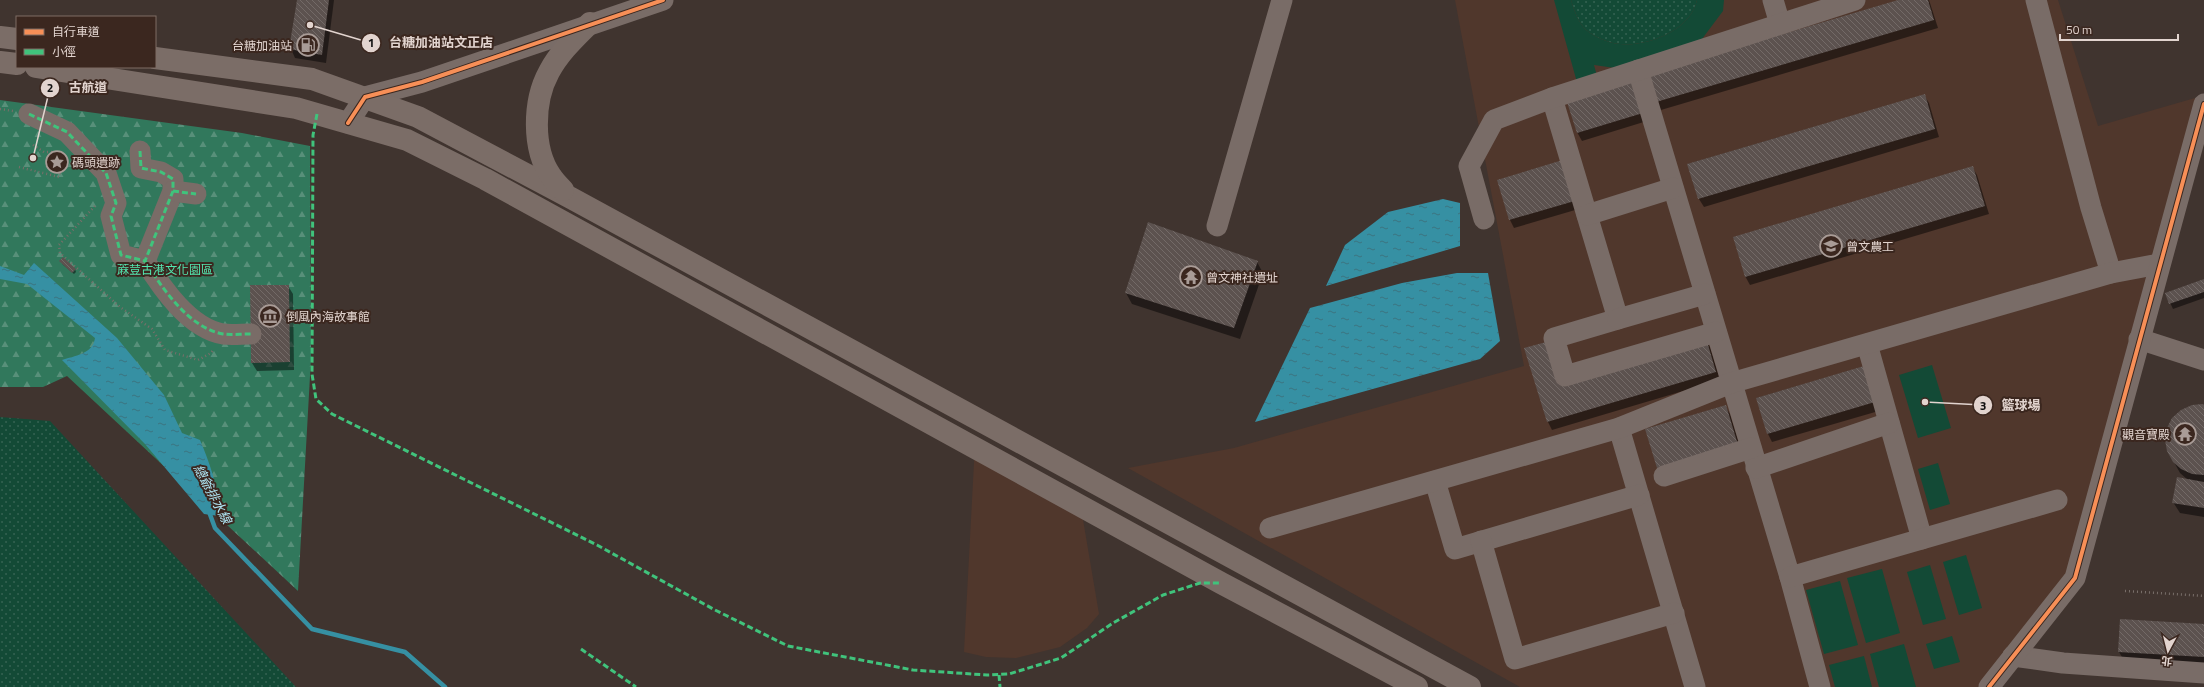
<svg xmlns="http://www.w3.org/2000/svg" width="2204" height="687" font-family="'Titillium Web','Noto Sans TC',sans-serif">
	<style>
		.built { fill: #50372c }
		.grass { fill: url(#grass-dots) }
		.forest { fill: url(#forest-firs) }
		.garden { fill: #134a36 }
		.water { fill: url(#water-ripples) }
		.shadow { fill: #0007 }
		.lines { fill: none; stroke-linecap: round; stroke-linejoin: round }
		.stream { stroke: #3690a3; stroke-width: 4.5 }
		.building { fill: url(#building-back-hatch) }
		.path { stroke: #796f6a; stroke-width: 2.5; stroke-dasharray: 1 3; stroke-linecap: butt }
		.minor { stroke: #796c67; stroke-width: 21 }
		.major { stroke: #7b6d67; stroke-width: 22 }
		.quiet { stroke: #40c37c; stroke-width: 3; stroke-dasharray: 6 3; stroke-linecap: butt }
		.cycleway-casing { stroke: #3b271f; stroke-width: 6 }
		.cycleway { stroke: #f78f57; stroke-width: 4 }
		.labels { text-anchor: middle; dominant-baseline: central; stroke-width: 4; stroke-linejoin: round; paint-order: stroke }
		.poi-label { font-size: 12px; fill: #e2d4cf; stroke: #3b271f; text-anchor: start }
		.park-label { font-size: 12px; fill: #53e6b0; stroke: #3b271f }
		.water-label { font-size: 13px; font-style: italic; fill: #afe6f4; stroke: #3b271f }
		.leader { fill: none; stroke: #e2d4cf; stroke-width: 1.5 }
		.callout-dot { fill: #e2d4cf; stroke: #3b271f; stroke-width: 1.5 }
		.mark-label { font-size: 12px; text-anchor: middle; font-weight: bold; fill: #111 }
		.callout-label { font-size: 13px; text-anchor: middle; font-weight: bold; fill: #e2d4cf; stroke: #3b271f; stroke-width: 4; stroke-linejoin: round; paint-order: stroke }
	</style>
	<defs>
		<pattern id="grass-dots" width="8" height="8" patternUnits="userSpaceOnUse"><rect width="8" height="8" fill="#134a36"/><path d="M2 2h.1M6 6h.1" fill="none" stroke="#356352" stroke-width="1.8" stroke-linecap="round"/></pattern>
		<pattern id="forest-firs" width="22" height="20" patternUnits="userSpaceOnUse"><rect width="22" height="20" fill="#31785c"/><path d="M5 1l3.5 6h-7zM16 11l3.5 6h-7z" fill="#58907a"/></pattern>
		<pattern id="water-ripples" width="26" height="14" patternUnits="userSpaceOnUse"><rect width="26" height="14" fill="#3690a3"/><path d="M2 4q2-2 4 0t4 0M15 11q2-2 4 0t4 0" fill="none" stroke="#3b7480"/></pattern>
		<pattern id="building-back-hatch" width="6" height="6" patternUnits="userSpaceOnUse"><rect width="6" height="6" fill="#5c524f"/><path d="M-1 5l2 2M0 0l6 6M5-1l2 2" fill="none" stroke="#736a67"/></pattern>
	</defs>
	<rect width="100%" height="100%" fill="#40342f"/>
	<g class="built">
		<path d="M1455 0H2058L2098 126 2202 96 2075 562 1985 687H1520L1128 468 1234 448 1524 366Z"/>
		<path d="M975 444 1080 502 1099 614 1087 628 1060 647 1016 658 986 657 964 652Z"/>
	</g>
	<g class="grass">
		<path d="M1571 0H1697C1691 30 1648 47 1620 44 1608 43 1595 37 1586 30 1578 22 1574 10 1571 0Z"/>
		<path d="M0 417 50 421 296 687H0Z"/>
	</g>
	<path class="forest" d="M0 100 242 133 310 146 311 358 298 591 67 376 43 387H0Z"/>
	<g class="garden">
		<path d="M1554 0H1571C1574 10 1578 22 1586 30 1595 37 1608 43 1620 44 1648 47 1691 30 1697 0H1724L1723 11 1702 39 1629 70 1594 65 1600 87 1580 93Z"/>
		<path d="M1932 365 1951 428 1918 438 1899 375Z"/>
		<path d="M1938 463 1950 504 1930 510 1918 469Z"/>
		<path d="M1966 555 1982 608 1959 615 1943 562Z"/>
		<path d="M1930 565 1946 619 1923 625 1907 572Z"/>
		<path d="M1882 569 1900 633 1866 643 1847 578Z"/>
		<path d="M1840 581 1858 645 1824 654 1806 590Z"/>
		<path d="M1952 636 1960 662 1934 669 1926 644Z"/>
		<path d="M1904 644 1916 687H1879L1870 654Z"/>
		<path d="M1864 656 1872 687H1835L1829 665Z"/>
	</g>
	<g class="water">
		<path d="M1443 199 1460 203V246L1326 286 1345 245 1388 212Z"/>
		<path d="M34 263 117 338 164 395 182 433 200 440C210 464 219 488 219 516L204 514 145 444 62 360C74 356 93 354 95 338L27 284 0 279V266L24 275Z"/>
		<path d="M1457 273H1488L1500 341 1480 359 1255 422 1310 308 1402 283Z"/>
	</g>
	<g class="shadow">
		<path d="M298 0H334L326 63 295 58 291 49Z"/>
		<path d="M1902 0H1929L1938 28 1661 110 1657 102Z"/>
		<path d="M1632 78 1647 121 1582 141 1577 132Z"/>
		<path d="M1924 95 1929 103 1939 137 1704 207 1699 199 1688 164Z"/>
		<path d="M1566 161 1582 208 1514 228 1510 220 1498 181Z"/>
		<path d="M1972 167 1977 175 1989 214 1750 285 1745 276Z"/>
		<path d="M1257 262 1263 273 1240 339 1132 304 1126 293Z"/>
		<path d="M62 264 75 269 76 272 74 274Z"/>
		<path d="M2204 280V298L2173 309 2166 294Z"/>
		<path d="M288 286 293 294 294 370 257 371 252 363Z"/>
		<path d="M1705 339 1710 347 1720 380 1552 430 1548 422 1526 349 1574 378Z"/>
		<path d="M1873 364 1889 408 1772 442 1768 434 1757 398Z"/>
		<path d="M1725 406 1730 414 1742 453 1658 468 1647 429Z"/>
		<path d="M2204 406V517L2180 513 2173 502 2188 480 2180 473 2168 451Z"/>
		<path d="M2204 625V672L2128 667 2119 652Z"/>
	</g>
	<g class="lines">
		<path class="stream" d="M208 509 215 528 312 629 405 652 445 687"/>
	</g>
	<g class="building">
		<path d="M297 0H329L322 55 289 49Z"/>
		<path d="M1898 0H1928L1934 20 1656 102 1647 74Z"/>
		<path d="M1632 76 1643 113 1577 133 1565 96Z"/>
		<path d="M1925 94 1935 129 1698 199 1687 164Z"/>
		<path d="M1566 159 1578 200 1509 220 1497 180Z"/>
		<path d="M1973 166 1985 206 1745 277 1733 237Z"/>
		<path d="M1148 222 1258 261 1234 328 1125 293Z"/>
		<path d="M63 257 76 269 72 273 59 261Z"/>
		<path d="M2204 279V292L2169 304 2165 293Z"/>
		<path d="M250 285H289L290 362 251 363Z"/>
		<path d="M1561 338 1573 377 1706 338 1716 372 1547 422 1524 348Z"/>
		<path d="M1874 363 1885 399 1767 434 1756 398Z"/>
		<path d="M2203 404 2204 405V475L2192 474 2181 469 2173 462 2167 451 2165 440 2167 428 2172 418 2181 410 2192 405Z"/>
		<path d="M1726 405 1738 445 1657 468 1645 429Z"/>
		<path d="M2177 477 2204 482V508L2172 503Z"/>
		<path d="M2120 619 2204 624V657L2118 652Z"/>
	</g>
	<g class="lines">
		<g class="path">
			<path d="M0 109 13 111"/>
			<path d="M33 145 44 152H62"/>
			<path d="M19 167 59 177 64 155"/>
			<path d="M95 206 59 245 60 253 120 307 152 329 165 350 198 360 211 353 214 349"/>
			<path d="M2125 591 2204 596"/>
		</g>
		<g class="minor">
			<path d="M1773 0 1780 24"/>
			<path d="M2036 0 2091 208 2111 273"/>
			<path d="M1638 70 1790 577 1820 687"/>
			<path d="M1552 98 1618 319 1554 338 1565 376 1716 332"/>
			<path d="M29 114 67 132 106 173 116 203 111 216 121 255 145 261"/>
			<path d="M348 123 365 97 422 82 663 0"/>
			<path d="M140 151 141 168 161 172 173 179V191L145 261C162 288 189 328 223 334 231 335 242 334 251 334"/>
			<path d="M173 191 196 194"/>
			<path d="M1587 215 1673 188"/>
			<path d="M1484 219 1469 166 1494 120 1552 98 1855 0"/>
			<path d="M1217 226 1282 0"/>
			<path d="M1618 319 1705 294"/>
			<path d="M2139 339 2204 360"/>
			<path d="M1867 344 1922 539"/>
			<path d="M1619 428 1695 687"/>
			<path d="M1756 468 1889 423"/>
			<path d="M1664 476 1751 448"/>
			<path d="M1435 481 1455 549 1639 495"/>
			<path d="M1270 528 1619 428 1731 383 2111 273 2159 264"/>
			<path d="M1481 541 1515 659 1674 613"/>
			<path d="M1790 577 2057 500"/>
			<path d="M2013 656 2063 663 2204 673"/>
			<path d="M1989 687 2075 578 2204 104"/>
		</g>
		<g class="major">
			<path d="M0 37 17 39"/>
			<path d="M155 58 312 79 418 117 571 198 1470 687"/>
			<path d="M0 62 17 64"/>
			<path d="M36 67 296 108 407 140 485 179 1221 583 1417 687"/>
			<path d="M563 190C559 186 554 181 551 176 532 149 533 101 549 72 559 53 574 39 590 23"/>
		</g>
		<g class="quiet">
			<path d="M29 114 67 132 106 173 116 203 111 216 121 255 145 261"/>
			<path d="M317 114 313 135 312 374 316 399 332 414 597 545 715 610 788 646 913 670 987 675 1009 674 1061 658 1113 623 1163 595 1200 583H1221"/>
			<path d="M140 151 141 168 161 172 173 179V191L145 261C162 288 189 328 223 334 231 335 242 334 251 334"/>
			<path d="M173 191 196 194"/>
			<path d="M581 649 636 687"/>
			<path d="M999 675 1000 687"/>
		</g>
		<g class="cycleway-casing">
			<g id="cycleway">
				<path d="M348 123 365 97 422 82 663 0"/>
				<path d="M1989 687 2075 578 2204 104"/>
			</g>
		</g>
		<use href="#cycleway" class="cycleway"/>
	</g>
	<defs>
		<g id="fuel-ring" transform="scale(1.15)"><circle r="9.5" fill="#3b271f" stroke="#a99c97" stroke-width="1.5"/><path d="M-5.5-6h7V0h2V4h1.3V-2.5L3-4.5l.8-.8L6-3V5H2.5V1h-1V6h-7ZM-4.2-4.7v3.2H.2V-4.7Z" fill="#a99c97"/></g>
		<g id="sight-ring" transform="scale(1.15)"><circle r="9.5" fill="#3b271f" stroke="#a99c97" stroke-width="1.5"/><path d="M0-6L1.8-2.2L6-1.7L2.9 1.2L3.7 5.4L0 3.3L-3.7 5.4L-2.9 1.2L-6-1.7L-1.8-2.2Z" fill="#a99c97"/></g>
		<g id="university-ring" transform="scale(1.15)"><circle r="9.5" fill="#3b271f" stroke="#a99c97" stroke-width="1.5"/><path d="M0-5L7-2L0 1L-7-2ZM-4 1L0 2.5L4 1V4Q0 6-4 4Z" fill="#a99c97"/></g>
		<g id="temple-ring" transform="scale(1.15)"><circle r="9.5" fill="#3b271f" stroke="#a99c97" stroke-width="1.5"/><path d="M0-6L5-2H3V0L6.5 2.5H4V6H1.5V3h-3V6H-4V2.5H-6.5L-3 0V-2H-5Z" fill="#a99c97"/></g>
		<g id="museum-ring" transform="scale(1.15)"><circle r="9.5" fill="#3b271f" stroke="#a99c97" stroke-width="1.5"/><path d="M0-6L6-3V-2H-6V-3ZM-5-1h2V3h-2ZM-1-1h2V3h-2ZM3-1h2V3H3ZM-6 4H6V6H-6Z" fill="#a99c97"/></g>
	</defs>
	<g fill-rule="evenodd">
		<use href="#fuel-ring" x="308" y="45"/>
		<use href="#sight-ring" x="57" y="162"/>
		<use href="#university-ring" x="1831" y="246"/>
		<use href="#temple-ring" x="1191" y="277"/>
		<use href="#museum-ring" x="270" y="316"/>
		<use href="#temple-ring" x="2185" y="434"/>
	</g>
	<g class="labels">
		<g class="poi-label">
			<text x="292" y="45" text-anchor="end">台糖加油站</text>
			<text x="72" y="162">碼頭遺跡</text>
			<text x="1846" y="246">曾文農工</text>
			<text x="1206" y="277">曾文神社遺址</text>
			<text x="286" y="316">倒風內海故事館</text>
			<text x="2170" y="434" text-anchor="end">觀音寶殿</text>
		</g>
		<g class="park-label">
			<text x="165" y="269">蔴荳古港文化園區</text>
		</g>
		<g class="water-label">
			<text transform="translate(213 494) rotate(62)">總爺排水線</text>
		</g>
	</g>
	<path class="leader" d="M310 25L371 43M33 158L50 88M1925 402L1983 405"/>
	<g class="callout-dot">
		<circle cx="310" cy="25" r="4"/>
		<circle cx="33" cy="158" r="4"/>
		<circle cx="1925" cy="402" r="4"/>
		<circle cx="371" cy="43" r="10"/>
		<circle cx="50" cy="88" r="10"/>
		<circle cx="1983" cy="405" r="10"/>
	</g>
	<g class="mark-label">
		<text x="371" y="47">1</text>
		<text x="50" y="92">2</text>
		<text x="1983" y="410">3</text>
	</g>
	<g class="callout-label">
		<text x="441" y="47">台糖加油站文正店</text>
		<text x="88" y="92">古航道</text>
		<text x="2021" y="410">籃球場</text>
	</g>
	<rect x="16" y="16" width="140" height="52" fill="#3b271f" stroke="#7e6c65"/>
	<rect x="24" y="29" width="20" height="6" fill="#f78f57" stroke="#7e6c65"/>
	<text x="52" y="36" font-size="12" fill="#e2d4cf">自行車道</text>
	<rect x="24" y="49" width="20" height="6" fill="#40c37c" stroke="#7e6c65"/>
	<text x="52" y="56" font-size="12" fill="#e2d4cf">小徑</text>
	<g transform="translate(2168 651) rotate(187)" stroke="#3b271f" stroke-width="3" paint-order="stroke">
	<path d="M0-3L7 15L0 10L-7 15Z" fill="#e2d4cf"/>
	<text y="-6" font-size="11" font-weight="bold" text-anchor="middle" fill="#e2d4cf">北</text>
	</g>
	<path d="M2060 34v6h118v-6" fill="none" stroke="#e2d4cf" stroke-width="2"/>
	<text x="2066" y="34" font-size="12" fill="#e2d4cf" stroke="#3b271f" stroke-width="3" paint-order="stroke">50 m</text>
</svg>
